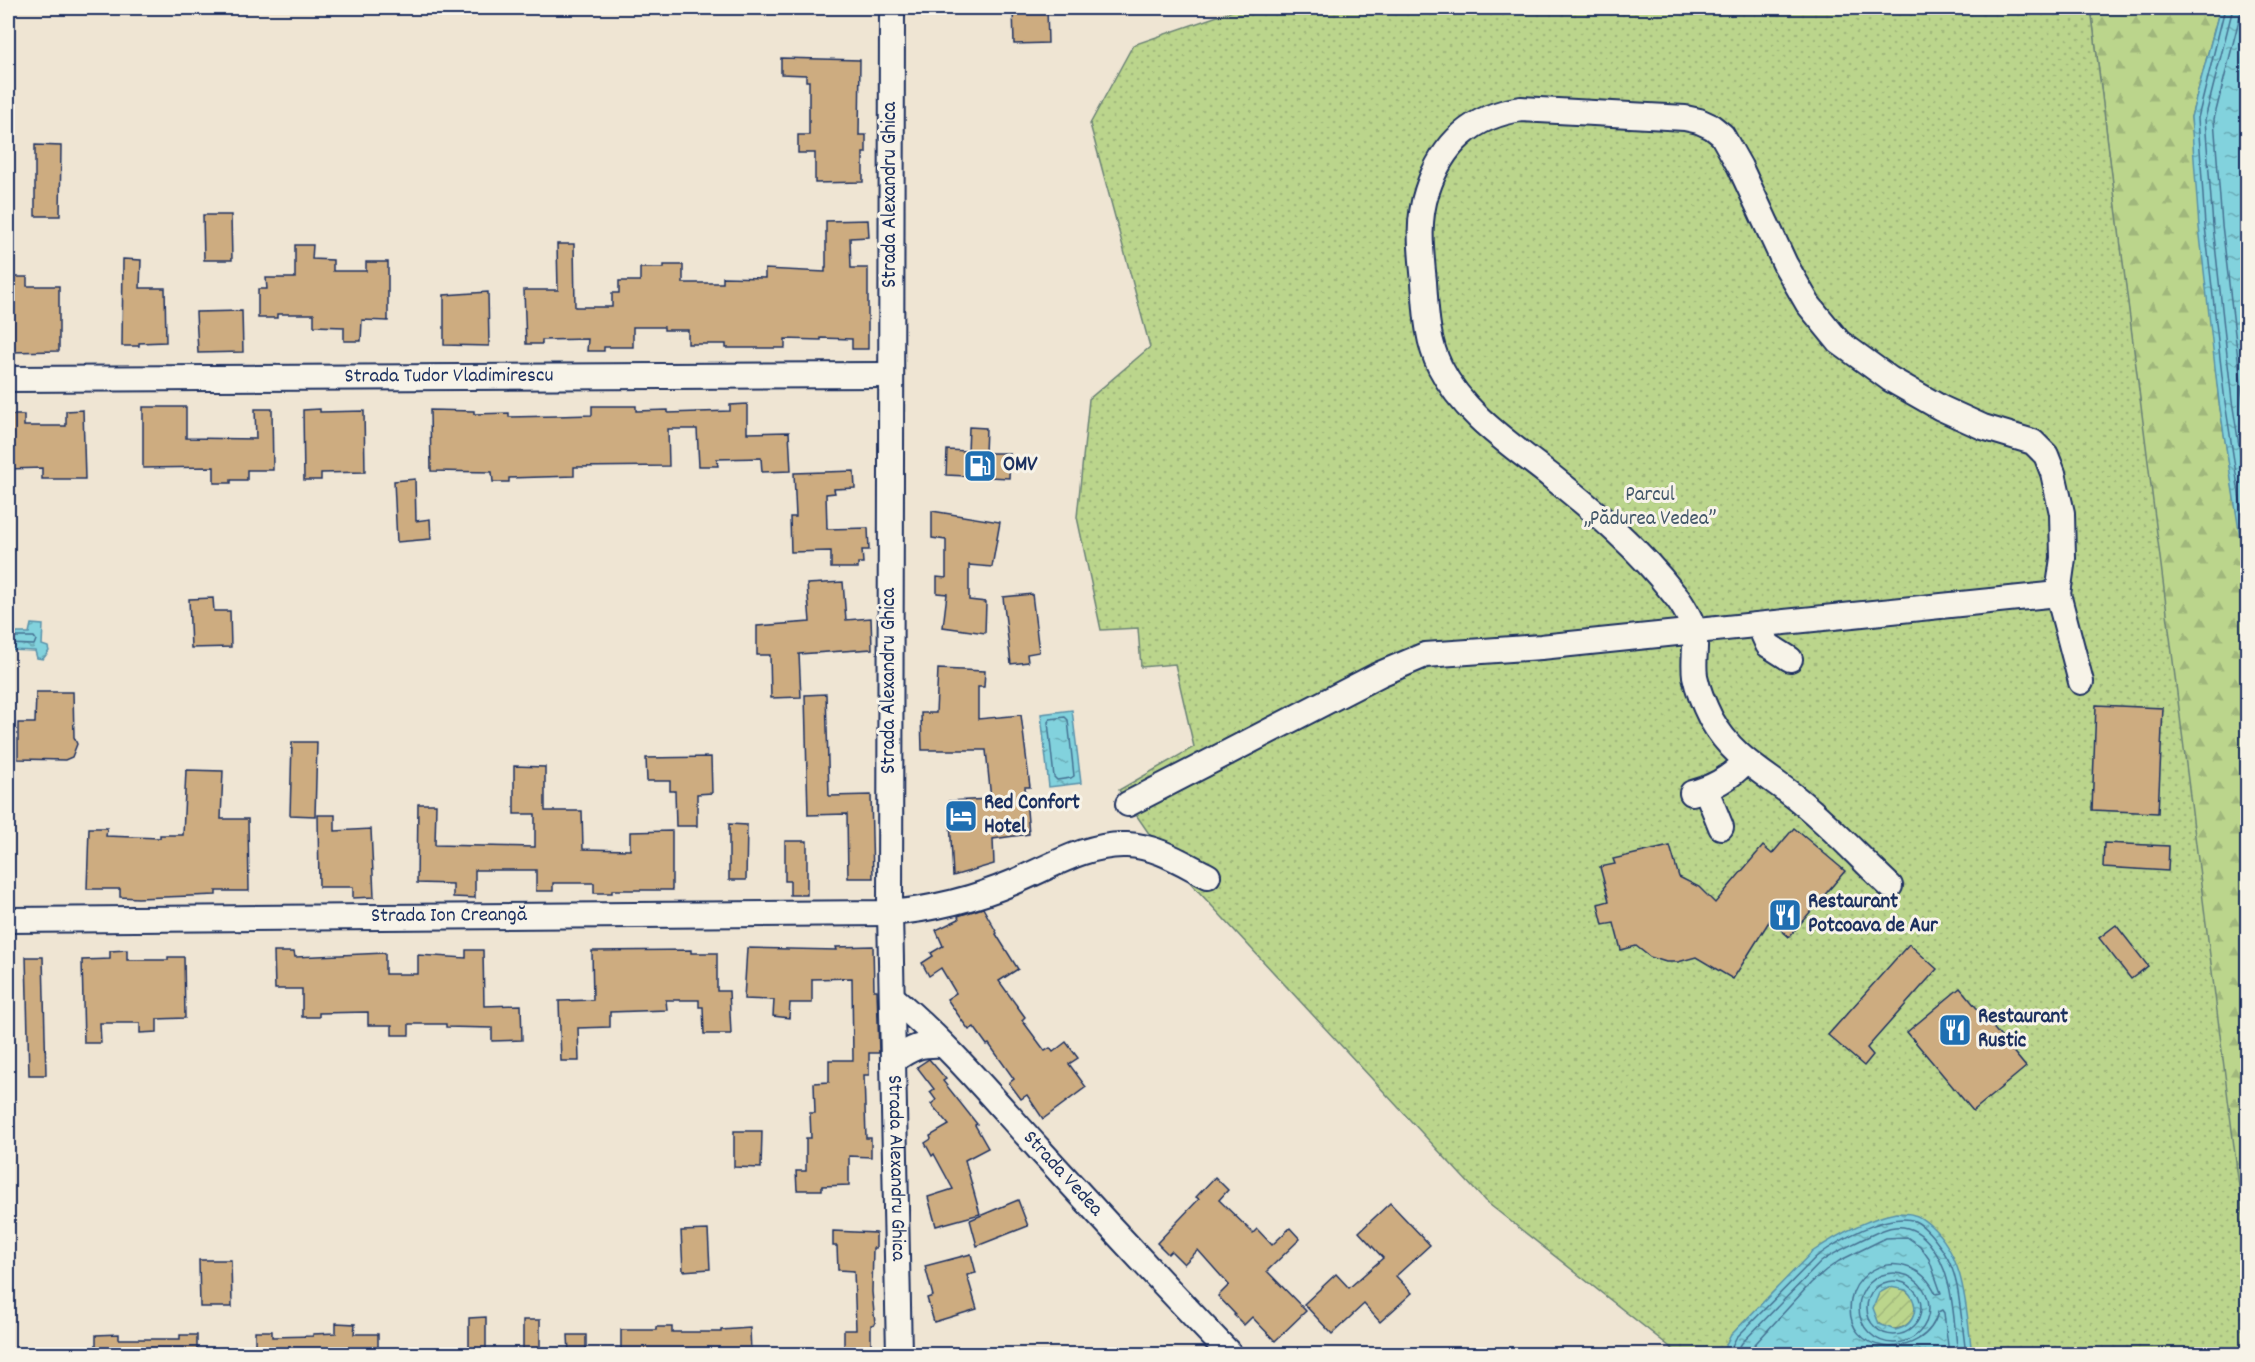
<svg xmlns="http://www.w3.org/2000/svg" width="2255" height="1362" font-family="Dekko,sans-serif">
	<style>
		.forest { fill: url(#forest-firs); stroke: #6b8275; stroke-width: 1.5 }
		.park { fill: url(#park-dots); stroke: #6b8275; stroke-width: 1.5 }
		.garden { fill: url(#garden-furrows); stroke: #6b8275; stroke-width: 1.5 }
		.water { fill: url(#water-ripples); stroke: #5991aa; stroke-width: 1.5; fill-rule: evenodd }
		.lines { fill: none; stroke-linecap: round; stroke-linejoin: round }
		.shore { stroke: #447091; stroke-width: 1.5 }
		.building { fill: #cdac80; stroke: #1b2f5e; stroke-width: 1.5 }
		.minor-casing { stroke: #1b2f5e; stroke-width: 28 }
		.minor { stroke: #f7f3e8; stroke-width: 24 }
		.labels { text-anchor: middle; dominant-baseline: central; stroke-width: 6; stroke-linejoin: round; paint-order: stroke }
		.street-label { font-size: 21px; fill: #1b2f5e; stroke: #f7f3e8 }
		.poi-label { font-size: 21px; font-weight: bold; fill: #1b2f5e; stroke: #f7f3e8; text-anchor: start }
		.park-label { font-size: 21px; fill: #43586a; stroke: #f7f3e8 }
	</style>
	<defs>
		<pattern id="forest-firs" width="22" height="20" patternUnits="userSpaceOnUse" patternTransform="scale(1.5)"><rect width="22" height="20" fill="#bbd58c"/><path d="M5 1l3.5 6h-7zM16 11l3.5 6h-7z" fill="#a0b77b"/></pattern>
		<pattern id="park-dots" width="8" height="8" patternUnits="userSpaceOnUse" patternTransform="scale(1.5)"><rect width="8" height="8" fill="#bbd58c"/><path d="M2 2h.1M6 6h.1" fill="none" stroke="#a0b77b" stroke-width="1.8" stroke-linecap="round"/></pattern>
		<pattern id="garden-furrows" width="10" height="10" patternUnits="userSpaceOnUse" patternTransform="scale(1.5)"><rect width="10" height="10" fill="#bbd58c"/><path d="M-1 1l2-2M0 10L10 0M9 11l2-2" fill="none" stroke="#a0b77b"/></pattern>
		<pattern id="water-ripples" width="26" height="14" patternUnits="userSpaceOnUse" patternTransform="scale(1.5)"><rect width="26" height="14" fill="#82d2dd"/><path d="M2 4q2-2 4 0t4 0M15 11q2-2 4 0t4 0" fill="none" stroke="#6aabb6"/></pattern>
	</defs>
	<rect width="100%" height="100%" fill="#efe5d3"/>
	<filter id="ink" filterUnits="userSpaceOnUse"><feTurbulence type="fractalNoise" baseFrequency=".0167" numOctaves="2"/><feDisplacementMap in="SourceGraphic" scale="12" xChannelSelector="R" yChannelSelector="G"/><feConvolveMatrix kernelMatrix="1 2 1 2 8 2 1 2 1" color-interpolation-filters="sRGB"/></filter>
	<g filter="url(#ink)">
		<path class="forest" d="M2091 8H2220L2191 117 2219 402 2248 582 2247 1250 2243 1216 2025 847 2168 628Z"/>
		<path class="park" d="M1241 8H2091L2247 1250V1354H1679L1485 1201 1161 851 1119 790 1194 747 1175 664 1141 667 1138 628 1101 630 1077 517 1089 399 1150 347 1090 124 1133 45Z"/>
		<circle class="garden" cx="1894" cy="1308" r="21"/>
		<g class="water">
			<path d="M2220 8H2248L2247 582 2219 402 2199 227 2191 117Z"/>
			<path d="M31 624 43 625 42 645 48 647 49 651 43 659 37 658 35 651 8 650V633H29Z"/>
			<path d="M1072 710 1081 783 1049 787 1041 714Z"/>
			<path d="M1896 1213C1902 1213 1909 1213 1914 1215 1920 1216 1925 1221 1930 1225 1966 1257 1966 1310 1972 1354H1721L1731 1335 1812 1252C1837 1235 1866 1219 1896 1213ZM1890 1287 1906 1290C1921 1304 1916 1326 1895 1330L1879 1324 1873 1308 1879 1293Z"/>
		</g>
		<g class="lines">
			<g class="shore">
				<path d="M2225 8 2198 118 2205 226 2225 402 2248 552"/>
				<path d="M2233 8 2205 119 2213 226 2232 401 2248 502"/>
				<path d="M2242 8 2214 119 2222 225 2248 442"/>
				<path d="M8 637H34L36 640 34 645 8 644"/>
				<path d="M1065 717 1068 720 1074 776 1071 778 1057 780 1054 777 1048 722 1050 719Z"/>
				<circle cx="1894" cy="1308" r="35"/>
				<circle cx="1894" cy="1308" r="27"/>
				<path d="M1728 1354 1736 1338 1816 1257C1838 1241 1884 1213 1912 1220 1922 1223 1930 1233 1936 1241 1946 1253 1954 1270 1957 1286 1961 1309 1963 1332 1966 1354"/>
				<path d="M1735 1354 1742 1343 1821 1262C1833 1253 1847 1247 1861 1240 1872 1235 1883 1228 1895 1227 1926 1224 1943 1261 1949 1286 1954 1308 1955 1332 1958 1354"/>
				<path d="M1746 1354 1811 1283 1826 1270 1839 1261 1886 1238 1907 1237 1920 1246 1929 1259 1941 1293 1936 1294C1930 1281 1921 1271 1907 1267 1894 1262 1879 1265 1868 1273 1859 1280 1853 1289 1851 1300 1841 1358 1926 1362 1938 1312L1942 1310 1944 1313 1949 1354"/>
			</g>
		</g>
		<g class="building">
			<path d="M1013 8H1047L1048 43 1014 44Z"/>
			<path d="M781 58 860 60 859 135H866V153H863V182L815 183V153H798V135H809V81H806V75L781 74Z"/>
			<path d="M35 145 61 146 60 216H35Z"/>
			<path d="M203 215H231L232 260H204Z"/>
			<path d="M868 220 869 237 850 238 851 268H868V349H852V339L821 338V340L785 339V348H726V344H688V330H664V327H633V347H604V351H587L588 339 542 340V344H526L524 290H558L557 244H574L575 307H612V293H619V281H640V268H664V265H683V283H723V277L765 278V269L825 272V268H826V221Z"/>
			<path d="M295 245H313L312 259 333 260V271H366V262H388V321L362 320 361 341H344V327L314 326V314H277V318H258V289H267L266 278H295Z"/>
			<path d="M123 259 141 260 140 288H165L166 342 139 343V346H122Z"/>
			<path d="M10 277H27V286H59V351L10 352Z"/>
			<path d="M488 292 489 346 444 345V295Z"/>
			<path d="M242 311 243 352 198 353 196 312Z"/>
			<path d="M747 404V433L789 432 791 471 762 472 761 458 717 459 718 466H699L697 429H668L669 466 574 467V476L509 478V482H493L492 472 431 471 430 410 474 411V414L509 413V417L556 416 592 415V406H636V411L668 410V413L730 411V405Z"/>
			<path d="M143 407H186V438L256 439 255 409H272L273 470H247V480H231V483H214V467L143 468Z"/>
			<path d="M320 409V412L364 411 365 472 321 473V480H304L303 410Z"/>
			<path d="M83 410 85 479H42V468L8 469V415H24V426H66V411Z"/>
			<path d="M969 427 986 428 985 453H1010L1009 478 946 475 947 450 968 451Z"/>
			<path d="M854 471 855 488 834 489 835 493 826 494 827 529 868 528 869 550H862L863 563H858V568H831V551L791 552 790 517H796L794 473Z"/>
			<path d="M415 479 416 521 430 519 431 539 397 542 394 481Z"/>
			<path d="M932 511 1000 522 992 567 969 565V600L986 602 985 633 943 627 947 594 937 593V577L946 578V540L932 538Z"/>
			<path d="M843 582 846 620 871 618 872 649 799 654 801 697 771 698 770 655H757V626L810 622 807 584Z"/>
			<path d="M1032 594 1039 652 1027 654 1028 662 1011 664 1003 597Z"/>
			<path d="M213 598 214 611H230L231 647 191 648 189 599Z"/>
			<path d="M938 669 985 671 984 687H978V719L1021 715 1030 787H1025L1029 834 993 839 994 864 953 876 949 801 991 799 986 750H922L921 713H936Z"/>
			<path d="M36 692H73L74 737 77 744 72 757 65 760 18 759V723H35Z"/>
			<path d="M826 694 829 796 871 795 873 878H848L847 814 808 815 805 695Z"/>
			<path d="M2096 705 2163 708 2158 813 2092 810Z"/>
			<path d="M292 742H317L315 816 290 815Z"/>
			<path d="M711 757 712 793 697 794V826H676L675 791H670V781H647L646 758Z"/>
			<path d="M514 766 545 767V811H582L583 849 630 850V832L672 831V890H612V893H594V883H553V891H536V870H475V898L453 897V884L417 883 418 804H436L435 845 535 847V814H514Z"/>
			<path d="M186 770 223 771 221 819H248L249 891H216V895L138 898 120 897V889H87L89 828H107L106 836 160 838V835H183Z"/>
			<path d="M318 815H335V831L371 829 374 897 353 898V887H319Z"/>
			<path d="M729 824 747 825 746 880H729Z"/>
			<path d="M1794 828 1845 871 1789 937 1770 920 1733 979 1696 957 1678 962H1666L1650 957 1636 946 1621 950 1614 923 1603 925 1598 904 1609 901 1600 867 1615 864 1613 859 1670 846 1679 877 1699 887 1715 903 1763 846 1772 854Z"/>
			<path d="M785 841H807V895H790V881H785Z"/>
			<path d="M2104 843 2169 846 2168 871 2103 867Z"/>
			<path d="M983 908 997 933 996 934 1018 969 999 981 1025 1017 1022 1020 1045 1051 1050 1048 1053 1052 1066 1042 1078 1058 1069 1064 1086 1087 1043 1119 1027 1095 1021 1099 1009 1083 1014 1079 989 1044 987 1045 974 1027 969 1030 963 1022 947 999 956 993 941 968 929 976 922 963 933 956 931 953 943 946 936 930 959 919 958 916Z"/>
			<path d="M2116 925 2148 966 2131 979 2099 938Z"/>
			<path d="M1909 944 1937 969 1867 1048 1873 1055 1864 1066 1828 1035Z"/>
			<path d="M873 946 874 990H877L879 1053H869V1075H864L866 1138H871V1157L849 1156V1185L822 1186V1190H797L796 1171H806V1138H811L810 1113H815L814 1083 829 1082V1060H853L852 978 812 979V1003H790L789 1018 773 1016 774 1000 744 999 747 948 837 950 836 947Z"/>
			<path d="M127 950V960H168V957H184L185 1018 157 1019V1032L140 1033V1023H100L101 1043H84L82 960 110 959V951Z"/>
			<path d="M466 950H483L484 1006 521 1005 522 1040 492 1041V1028L446 1027V1024H409V1035H392V1025H368V1012L319 1013V1017H302V989H275L274 952H294L295 957 385 953V974H418V955L466 958Z"/>
			<path d="M691 950V953H717V991H729L731 1034H704L703 1007H699V1000H666L667 1010 610 1012V1027L578 1028 579 1061H561L559 1001 593 1000 592 951Z"/>
			<path d="M26 957H43L46 1075H29Z"/>
			<path d="M1960 988 2026 1067 1973 1111 1907 1032Z"/>
			<path d="M929 1059 946 1079 943 1081 977 1124 975 1125 988 1148 965 1160 980 1214 936 1226 928 1197 953 1189 934 1154 932 1156 925 1143 931 1139 930 1136 949 1125 931 1104 936 1100 930 1092 934 1089 917 1067Z"/>
			<path d="M734 1131H762L761 1168 734 1167Z"/>
			<path d="M1215 1177 1228 1190 1219 1200 1253 1233 1257 1229 1272 1245 1290 1228 1300 1239 1267 1271 1306 1311 1275 1341 1252 1317 1244 1325 1234 1315 1235 1314 1218 1296 1229 1285 1198 1250 1184 1264 1171 1251 1168 1254 1157 1243 1199 1199 1196 1197Z"/>
			<path d="M1018 1200 1028 1226 977 1246 970 1220Z"/>
			<path d="M1390 1203 1430 1245 1396 1276 1412 1293 1380 1322 1364 1304 1332 1334 1304 1304 1336 1274 1349 1288 1383 1258 1359 1232Z"/>
			<path d="M708 1230 710 1269 683 1271 681 1231Z"/>
			<path d="M833 1231 876 1233V1248H873L872 1292 875 1324 871 1325V1354H844V1330H856L854 1271 838 1270 837 1246H833Z"/>
			<path d="M971 1254 976 1273 967 1275 977 1309 934 1322 927 1298 933 1296 925 1266Z"/>
			<path d="M199 1260H231L232 1307H200Z"/>
			<path d="M486 1317V1354H469V1318Z"/>
			<rect x="523" y="1320" width="17" height="34"/>
			<path d="M336 1323 355 1324 354 1334H378V1354H255V1331H272V1337L313 1336V1334L336 1333Z"/>
			<path d="M656 1327H672V1332H721V1330L750 1328 751 1354H621V1330H656Z"/>
			<path d="M119 1334V1339H180V1335H197V1354H96V1335Z"/>
			<path d="M568 1335H586V1354H569Z"/>
		</g>
		<g class="lines">
			<g class="minor-casing">
				<g id="minor">
					<path id="s1" d="M892 8 890 913 899 1354"/>
					<path id="s2" d="M8 379 891 375"/>
					<path d="M1759 625 1768 645 1790 659"/>
					<path d="M1706 790 1721 827"/>
					<path d="M1692 793C1713 788 1730 778 1745 762"/>
					<path d="M1128 804 1380 674 1425 655 1541 647 2058 594"/>
					<path d="M1890 886C1860 858 1832 827 1800 801 1766 773 1734 760 1711 719 1704 705 1698 691 1695 676 1693 662 1696 648 1695 635 1694 623 1682 603 1674 594 1639 549 1596 512 1552 477 1511 444 1465 416 1440 367 1427 341 1426 311 1424 282 1421 251 1417 221 1427 191 1442 144 1472 116 1521 109L1685 118 1699 121 1712 127 1722 135 1740 167 1785 264 1808 304 1839 342 1890 379 1941 408 1983 427 2033 442 2046 455 2053 473 2062 513 2063 558 2058 594 2081 682"/>
					<path id="s3" d="M8 920 890 913C933 909 974 899 1014 882 1050 867 1088 843 1127 845 1157 846 1182 863 1208 876"/>
					<path id="s4" d="M892 997C946 1042 991 1096 1038 1148 1101 1217 1165 1286 1230 1354"/>
					<path d="M893 1061C912 1047 920 1044 943 1045"/>
				</g>
			</g>
			<use href="#minor" class="minor"/>
		</g>
	</g>
	<defs>
		<g id="fuel-square" transform="scale(1.725)"><rect x="-9" y="-9" width="18" height="18" rx="4" fill="#1f6fb2" stroke="#f7f3e8"/><path d="M-5.5-6h7V0h2V4h1.3V-2.5L3-4.5l.8-.8L6-3V5H2.5V1h-1V6h-7ZM-4.2-4.7v3.2H.2V-4.7Z" fill="#fff"/></g>
		<g id="hotel-square" transform="scale(1.725)"><rect x="-9" y="-9" width="18" height="18" rx="4" fill="#1f6fb2" stroke="#f7f3e8"/><path d="M-6-4.5h1.5V1H6V5H4.5V3h-9V5H-6ZM-4 0a1.8 1.8 0 1 1 3.6 0ZM.5 0V-2.5h3Q6-2.5 6 0Z" fill="#fff"/></g>
		<g id="restaurant-square" transform="scale(1.725)"><rect x="-9" y="-9" width="18" height="18" rx="4" fill="#1f6fb2" stroke="#f7f3e8"/><path d="M-5-6h1v4h1v-4h1v4h1v-4h1v5L-1.5 .5V6h-2V.5L-5-1ZM5-6V6H3V1.5H1.5Q1.5-4 5-6Z" fill="#fff"/></g>
	</defs>
	<g fill-rule="evenodd">
		<use href="#fuel-square" x="980" y="466"/>
		<use href="#hotel-square" x="961" y="816"/>
		<use href="#restaurant-square" x="1785" y="915"/>
		<use href="#restaurant-square" x="1955" y="1030"/>
	</g>
	<g class="labels">
		<g class="street-label">
			<text transform="translate(891 195) rotate(-90)">Strada Alexandru Ghica</text>
			<text stroke="none"><textPath href="#s2" startOffset="441">Strada Tudor Vladimirescu</textPath></text>
			<text transform="translate(890 681) rotate(-90)">Strada Alexandru Ghica</text>
			<text stroke="none"><textPath href="#s3" startOffset="441">Strada Ion Creangă</textPath></text>
			<text stroke="none"><textPath href="#s1" startOffset="1160">Strada Alexandru Ghica</textPath></text>
			<text stroke="none"><textPath href="#s4" startOffset="246">Strada Vedea</textPath></text>
		</g>
		<g class="poi-label">
			<text x="1003" y="466">OMV</text>
			<text x="984" y="804">Red Confort<tspan x="984" dy="24">Hotel</tspan></text>
			<text x="1808" y="903">Restaurant<tspan x="1808" dy="24">Potcoava de Aur</tspan></text>
			<text x="1978" y="1018">Restaurant<tspan x="1978" dy="24">Rustic</tspan></text>
		</g>
		<g class="park-label">
			<text x="1650" y="496">Parcul<tspan x="1650" dy="24">„Pădurea Vedea”</tspan></text>
		</g>
	</g>
	<rect width="2255" height="1362" fill="none" stroke="#f7f3e8" stroke-width="30"/>
	<rect x="15" y="15" width="2225" height="1332" fill="none" stroke="#1b2f5e" stroke-width="2" filter="url(#ink)"/>
</svg>
